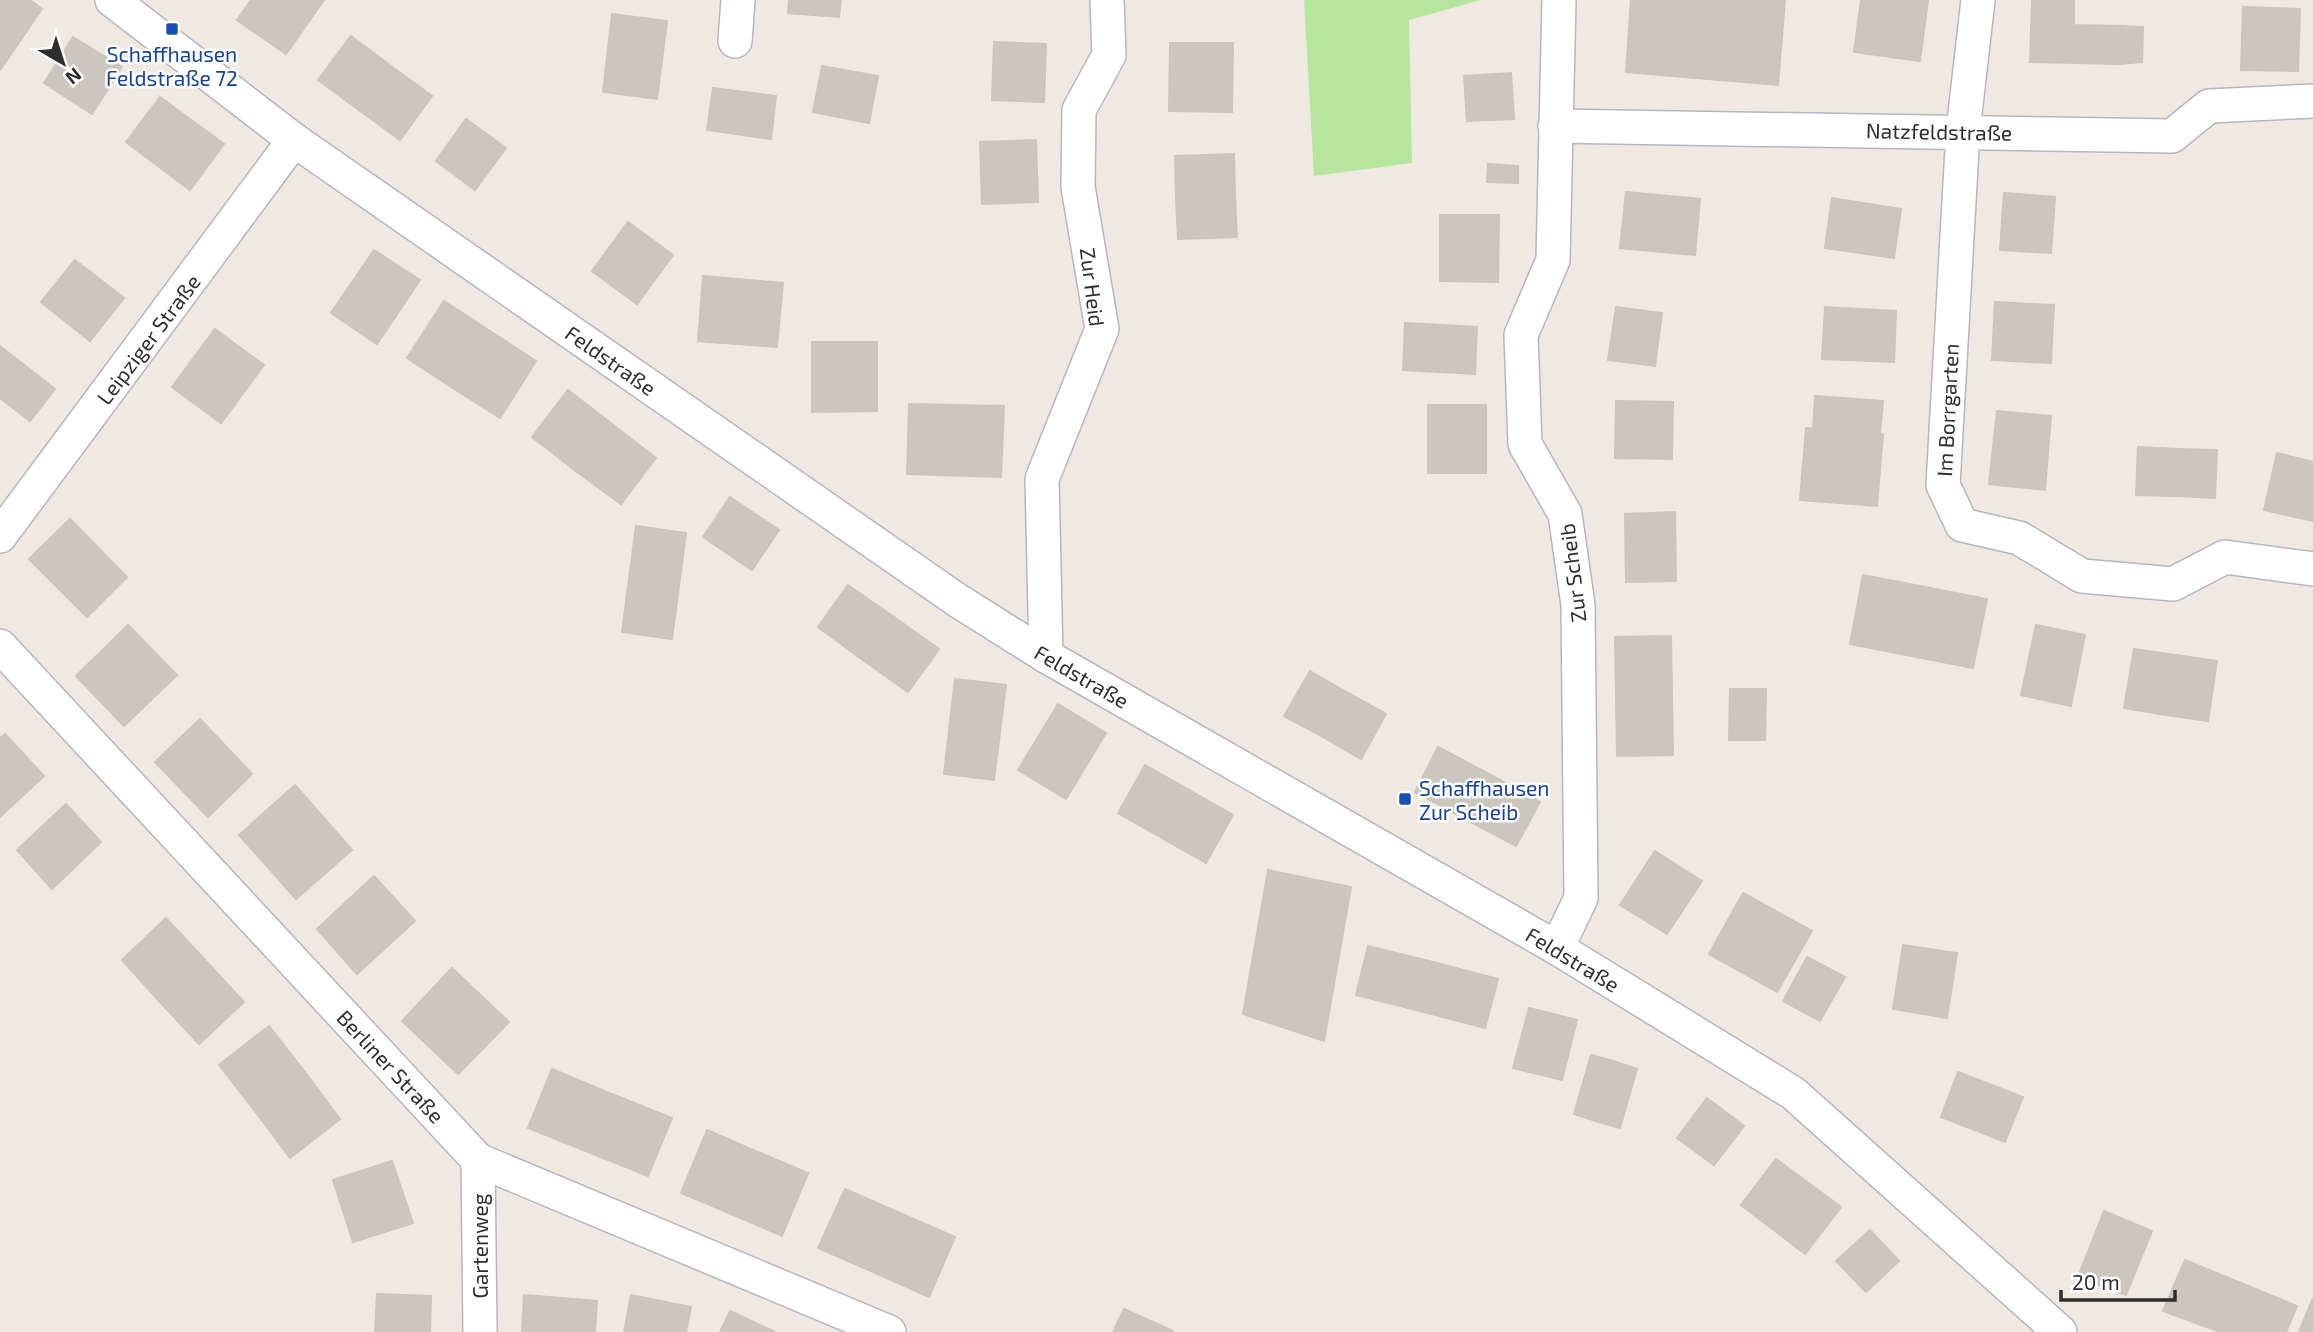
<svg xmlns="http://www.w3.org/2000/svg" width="2313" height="1332" font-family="'Exo 2',sans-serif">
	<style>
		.green { fill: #b6e59e }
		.building { fill: #cbc7bf; stroke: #cbc5ba; stroke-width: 2 }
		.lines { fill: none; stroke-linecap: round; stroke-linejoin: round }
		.street-casing { stroke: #b4b7c1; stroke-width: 36 }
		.street { stroke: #fff; stroke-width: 33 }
		.transit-dot { fill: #1a4fb4; stroke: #fff; stroke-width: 2.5 }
		.labels { text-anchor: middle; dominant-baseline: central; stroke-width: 5; stroke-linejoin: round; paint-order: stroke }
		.transit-label { font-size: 21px; fill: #164399; stroke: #fff }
		.street-label { font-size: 21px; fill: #2e2e2e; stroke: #fff }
	</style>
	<rect width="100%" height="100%" fill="#efe9e1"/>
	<path class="green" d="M1304 0H1481L1409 20 1412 163 1314 176Z"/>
	<g class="building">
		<path d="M0 0H30L42 9 0 70Z"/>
		<path d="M251 0H324L286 54 237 20Z"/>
		<path d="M789 0H841L839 17 788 13Z"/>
		<path d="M1631 0H1785L1778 85 1626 72Z"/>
		<path d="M1861 0H1928L1920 61 1854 52Z"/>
		<path d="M2032 0H2074V25L2120 26 2119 64 2030 62Z"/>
		<path d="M2243 7 2300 9 2298 71 2241 70Z"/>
		<path d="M612 14 667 21 657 99 603 92Z"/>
		<path d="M2120 26 2143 27 2142 62 2119 64Z"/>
		<path d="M351 36 391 66 359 110 318 80Z"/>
		<path d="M73 37 122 67 92 114 44 83Z"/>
		<path d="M994 42 1046 44 1044 102 992 100Z"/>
		<path d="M1170 43H1233L1232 112 1169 111Z"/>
		<path d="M391 66 432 96 400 140 359 110Z"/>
		<path d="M822 66 878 76 869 123 813 112Z"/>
		<path d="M1511 73 1514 119 1467 121 1464 76Z"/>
		<path d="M713 88 776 96 771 139 707 130Z"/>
		<path d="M160 97 224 144 190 190 126 142Z"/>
		<path d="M466 119 506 148 475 190 436 161Z"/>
		<path d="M1036 140 1038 202 982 204 980 142Z"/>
		<path d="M1234 154 1235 196 1176 198 1175 156Z"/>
		<path d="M1488 164 1518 166V183L1487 182Z"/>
		<path d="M1626 192 1700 199 1695 255 1620 248Z"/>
		<path d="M2004 193 2055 197 2051 253 2000 250Z"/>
		<path d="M1235 196 1237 237 1178 239 1176 198Z"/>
		<path d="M1832 198 1901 209 1894 258 1825 248Z"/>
		<path d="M1440 215H1499L1498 282 1440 281Z"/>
		<path d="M628 222 673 255 637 304 592 271Z"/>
		<path d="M374 250 420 280 377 344 331 313Z"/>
		<path d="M75 260 124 298 90 341 41 302Z"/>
		<path d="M703 276 783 283 777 347 698 341Z"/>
		<path d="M444 301 490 331 453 388 407 358Z"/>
		<path d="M1995 302 2054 305 2051 363 1992 360Z"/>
		<path d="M1616 307 1662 313 1655 366 1608 360Z"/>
		<path d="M1825 307 1896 311 1894 362 1822 359Z"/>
		<path d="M1405 323 1477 327 1475 374 1403 370Z"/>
		<path d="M215 329 264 365 221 423 172 387Z"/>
		<path d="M490 331 536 361 500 418 453 388Z"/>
		<path d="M812 342H877V411L812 412Z"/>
		<path d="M0 346 55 389 30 421 0 398Z"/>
		<path d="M568 390 612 424 576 471 532 437Z"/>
		<path d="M1815 396 1883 401 1880 434 1813 429Z"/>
		<path d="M1616 401 1673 402 1672 459 1615 458Z"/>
		<path d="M909 404 1004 406 1001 477 907 474Z"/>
		<path d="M1428 405H1486V438L1428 439Z"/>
		<path d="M1997 411 2051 416 2048 453 1993 447Z"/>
		<path d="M612 424 656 458 621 504 576 471Z"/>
		<path d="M1806 428 1883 434 1877 506 1800 500Z"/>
		<path d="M1486 438V473H1428V439Z"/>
		<path d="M1993 447 2048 453 2045 490 1989 484Z"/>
		<path d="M2138 447 2177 449 2175 496 2136 495Z"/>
		<path d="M2177 449 2217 450 2215 498 2175 496Z"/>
		<path d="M2277 453 2313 462V521L2264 510Z"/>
		<path d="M730 497 779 530 752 570 703 537Z"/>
		<path d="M1675 512 1676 581 1626 582 1625 514Z"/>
		<path d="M70 519 127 577 87 617 29 559Z"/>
		<path d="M636 526 686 533 672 639 622 632Z"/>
		<path d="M1863 575 1987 599 1973 668 1850 644Z"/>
		<path d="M848 585 894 617 863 660 818 627Z"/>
		<path d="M894 617 939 649 908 692 863 660Z"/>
		<path d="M128 625 177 675 124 726 76 676Z"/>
		<path d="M2036 625 2085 635 2071 706 2021 695Z"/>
		<path d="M1671 636 1672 695 1616 697 1615 637Z"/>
		<path d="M2134 649 2176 655 2166 715 2124 708Z"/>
		<path d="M2176 655 2217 661 2208 721 2166 715Z"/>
		<path d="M1310 671 1348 693 1323 737 1284 716Z"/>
		<path d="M955 679 1006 685 994 780 944 774Z"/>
		<path d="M1730 689H1766L1765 740H1729Z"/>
		<path d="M1348 693 1386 714 1361 759 1323 737Z"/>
		<path d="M1672 695 1673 755 1617 756 1616 697Z"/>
		<path d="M1058 704 1106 733 1066 799 1018 770Z"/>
		<path d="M200 719 252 774 208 817 155 762Z"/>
		<path d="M5 734 44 776 0 817V738Z"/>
		<path d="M1438 747 1489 774 1465 819 1415 792Z"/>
		<path d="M1145 765 1189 790 1162 838 1118 813Z"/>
		<path d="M1489 774 1540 802 1516 846 1465 819Z"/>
		<path d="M295 785 352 850 296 899 239 835Z"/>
		<path d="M1189 790 1233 815 1206 863 1162 838Z"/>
		<path d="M66 804 101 842 52 889 17 850Z"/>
		<path d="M1655 851 1702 881 1667 934 1620 905Z"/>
		<path d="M1268 870 1351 887 1324 1041 1243 1014Z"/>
		<path d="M374 876 415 921 357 974 317 929Z"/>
		<path d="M1743 893 1812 931 1777 992 1709 954Z"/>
		<path d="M166 918 205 960 160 1002 122 960Z"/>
		<path d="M1903 945 1957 953 1947 1018 1893 1009Z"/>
		<path d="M1368 946 1433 962 1420 1011 1356 995Z"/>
		<path d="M1807 957 1845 977 1820 1021 1783 1001Z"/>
		<path d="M205 960 244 1002 199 1044 160 1002Z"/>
		<path d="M1433 962 1498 979 1485 1028 1420 1011Z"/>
		<path d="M452 968 509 1022 458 1074 402 1021Z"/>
		<path d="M1529 1008 1577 1020 1562 1080 1513 1068Z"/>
		<path d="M269 1026 305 1072 255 1111 219 1065Z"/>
		<path d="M1591 1055 1613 1061 1596 1121 1574 1114Z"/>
		<path d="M1613 1061 1637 1069 1620 1128 1596 1121Z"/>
		<path d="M552 1069 612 1094 588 1152 528 1128Z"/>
		<path d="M305 1072 340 1119 290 1158 255 1111Z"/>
		<path d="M1958 1072 2023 1097 2005 1142 1941 1117Z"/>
		<path d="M612 1094 672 1118 648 1176 588 1152Z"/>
		<path d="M1707 1098 1744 1126 1714 1165 1677 1138Z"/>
		<path d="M707 1130 758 1152 731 1214 681 1193Z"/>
		<path d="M758 1152 808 1173 782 1236 731 1214Z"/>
		<path d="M1776 1159 1841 1207 1805 1254 1741 1205Z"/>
		<path d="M392 1161 413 1223 353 1242 333 1180Z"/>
		<path d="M845 1189 900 1213 873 1272 818 1248Z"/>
		<path d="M2104 1211 2152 1231 2126 1295 2078 1277Z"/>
		<path d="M900 1213 955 1237 929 1297 873 1272Z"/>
		<path d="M1870 1230 1899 1261 1866 1292 1836 1261Z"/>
		<path d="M2185 1260 2241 1283 2220 1332 2163 1311Z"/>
		<path d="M2241 1283 2297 1306 2286 1332H2220Z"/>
		<path d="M377 1294 431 1296 430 1332H375Z"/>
		<path d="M524 1295 597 1301 595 1332H522Z"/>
		<path d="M631 1295 691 1307 686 1332H624Z"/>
		<path d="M2313 1298V1332H2299Z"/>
		<path d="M1124 1309 1173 1331V1332H1113Z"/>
		<path d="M730 1311 775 1332H720Z"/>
	</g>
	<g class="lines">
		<g class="street-casing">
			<g id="street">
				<path d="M112 0 294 140 957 600 1046 656 1557 948 1793 1093 2060 1332"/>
				<path d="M1978 0 1963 131 1943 485 1962 525 2019 538 2082 576 2173 584 2225 557 2313 569"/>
				<path d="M735 41 738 0"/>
				<path d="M1555 126 2172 136 2209 106 2313 101"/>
				<path d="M0 536 294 140"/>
				<path d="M0 646 478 1160 889 1332"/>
				<path d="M1046 656 1042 479 1102 329 1078 187 1079 110 1109 55 1107 0"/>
				<path d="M1557 948 1581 898 1578 605 1565 514 1525 444 1521 335 1553 260 1559 0"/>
				<path d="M478 1160 480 1332"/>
			</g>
		</g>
		<use href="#street" class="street"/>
	</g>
	<g class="transit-dot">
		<rect x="165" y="22" width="14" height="14" rx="3.5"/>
		<rect x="1398" y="792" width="14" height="14" rx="3.5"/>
	</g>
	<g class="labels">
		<g class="transit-label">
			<text x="172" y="53">Schaffhausen<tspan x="172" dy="24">Feldstraße 72</tspan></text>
			<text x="1419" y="787" text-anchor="start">Schaffhausen<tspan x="1419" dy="24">Zur Scheib</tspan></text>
		</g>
		<g class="street-label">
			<text transform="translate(1939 131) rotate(1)">Natzfeldstraße</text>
			<text transform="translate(1093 287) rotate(83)">Zur Heid</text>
			<text transform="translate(148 339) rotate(-53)">Leipziger Straße</text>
			<text transform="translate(611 360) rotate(35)">Feldstraße</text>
			<text transform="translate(1947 410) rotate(-87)">Im Borrgarten</text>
			<text transform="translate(1572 573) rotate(-97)">Zur Scheib</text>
			<text transform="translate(1082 676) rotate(30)">Feldstraße</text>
			<text transform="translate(1573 959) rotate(31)">Feldstraße</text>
			<text transform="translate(391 1066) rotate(47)">Berliner Straße</text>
			<text transform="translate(479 1246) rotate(-90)">Gartenweg</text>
		</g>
	</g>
	<g transform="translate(63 63) rotate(141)" stroke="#ffffff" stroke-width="5" paint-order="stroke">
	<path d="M0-5L12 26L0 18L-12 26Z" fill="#2e2e2e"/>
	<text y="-10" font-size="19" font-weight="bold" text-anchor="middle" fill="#2e2e2e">N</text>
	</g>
	<path d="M2061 1290v10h114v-10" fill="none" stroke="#2e2e2e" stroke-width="3.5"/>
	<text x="2072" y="1290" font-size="21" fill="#2e2e2e" stroke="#ffffff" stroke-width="5" paint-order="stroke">20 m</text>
</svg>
